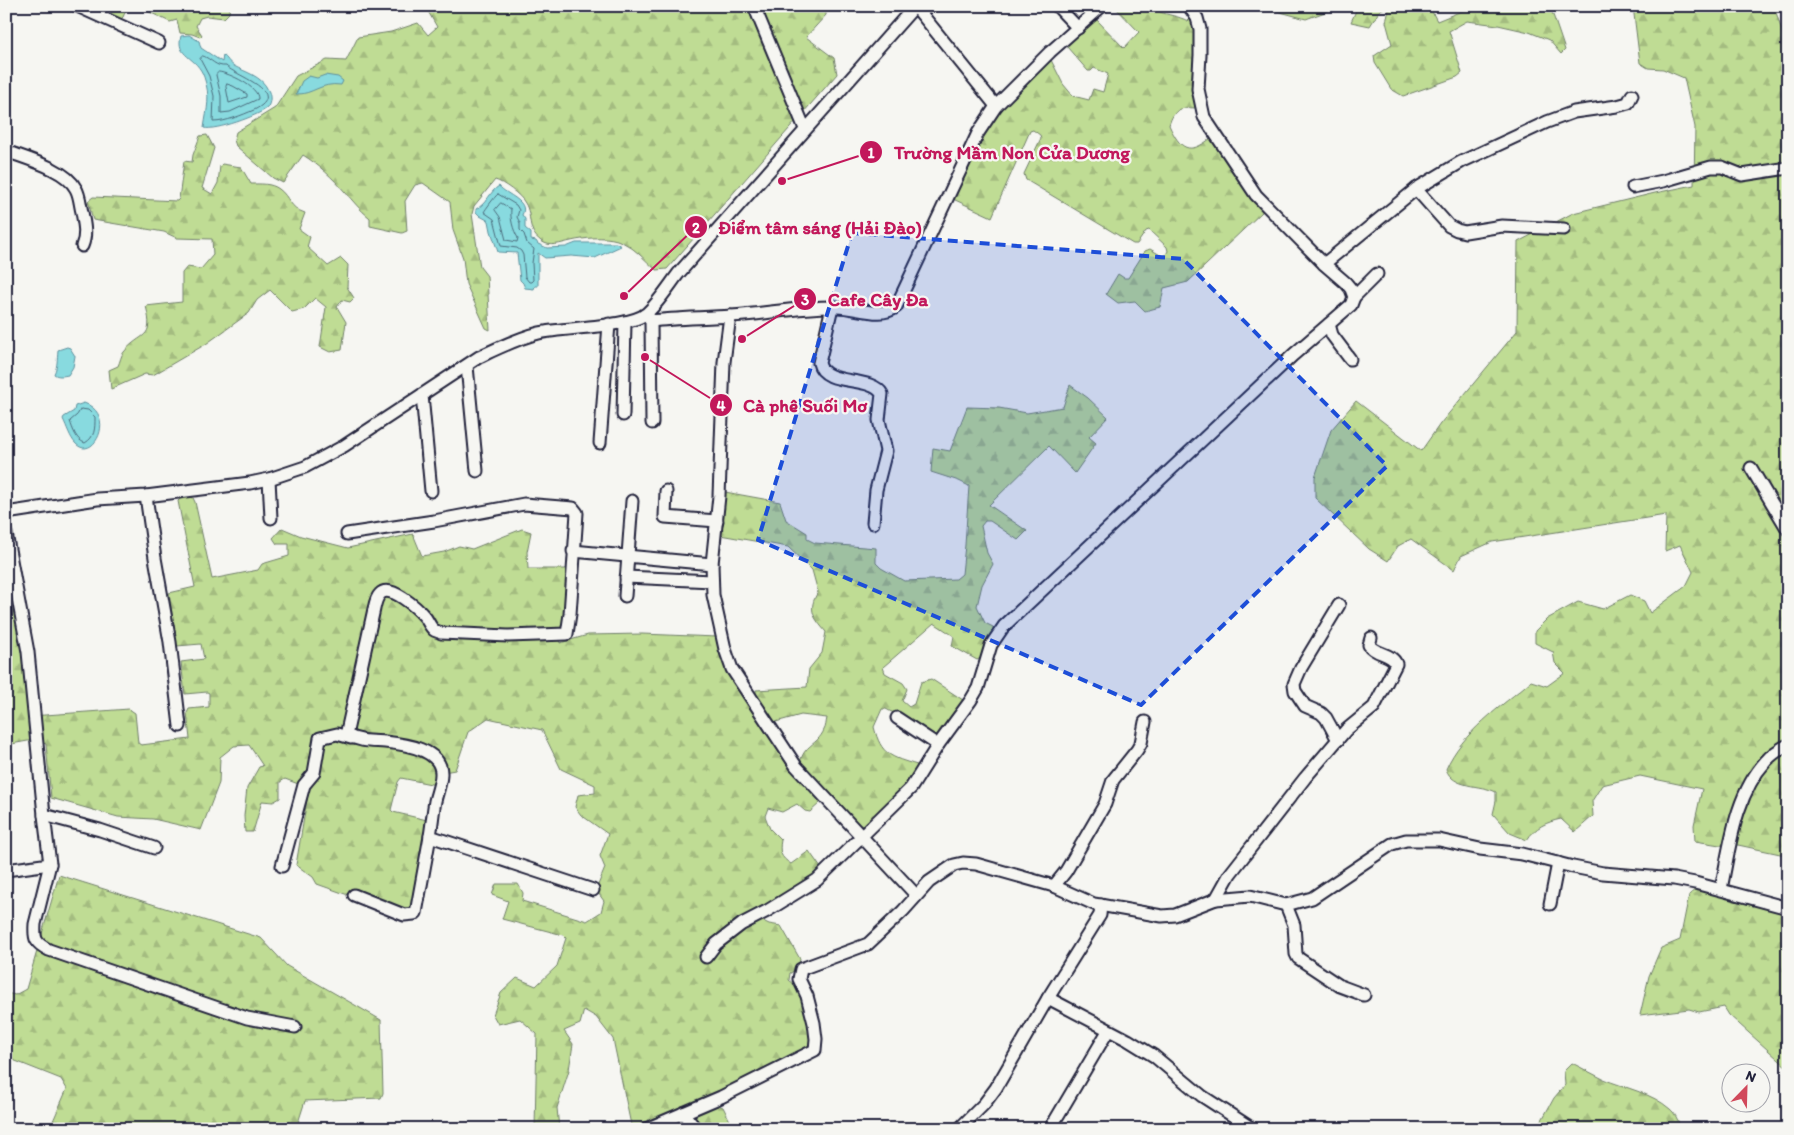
<svg xmlns="http://www.w3.org/2000/svg" width="1794" height="1135" font-family="Itim,sans-serif">
	<style>
		.forest { fill: url(#forest-firs); stroke: #707f68 }
		.water { fill: #88dadf; stroke: #5f909d }
		.lines { fill: none; stroke-linecap: round; stroke-linejoin: round }
		.shore { stroke: #4b6c7d; stroke-width: 1 }
		.minor-casing { stroke: #22223b; stroke-width: 15 }
		.minor { stroke: #f6f6f2; stroke-width: 11 }
		.marked { fill: #1d4ed8; fill-opacity: 0.2; stroke: #1d4ed8; stroke-width: 4; stroke-dasharray: 10 6; stroke-linejoin: round }
		.leader { fill: none; stroke: #c2185b; stroke-width: 2 }
		.callout-dot { fill: #c2185b; stroke: #f6f6f2; stroke-width: 2 }
		.mark-label { font-size: 15px; text-anchor: middle; font-weight: bold; fill: #fff }
		.callout-label { font-size: 19px; text-anchor: middle; font-weight: bold; fill: #c2185b; stroke: #f6f6f2; stroke-width: 4.5; stroke-linejoin: round; paint-order: stroke }
	</style>
	<defs>
		<pattern id="forest-firs" width="22" height="20" patternUnits="userSpaceOnUse" patternTransform="scale(1.25)"><rect width="22" height="20" fill="#bfdc94"/><path d="M5 1l3.5 6h-7zM16 11l3.5 6h-7z" fill="#a4bc80"/></pattern>
	</defs>
	<rect width="100%" height="100%" fill="#f6f6f2"/>
	<filter id="ink" filterUnits="userSpaceOnUse"><feTurbulence type="fractalNoise" baseFrequency=".02" numOctaves="2"/><feDisplacementMap in="SourceGraphic" scale="10" xChannelSelector="R" yChannelSelector="G"/><feConvolveMatrix kernelMatrix="1 2 1 2 8 2 1 2 1" color-interpolation-filters="sRGB"/></filter>
	<g filter="url(#ink)">
		<g class="forest">
			<path d="M112 6H128L123 17 120 20 113 19 111 15Z"/>
			<path d="M137 6H230L229 13 224 18 207 16 200 18 196 26 202 35 200 37 192 34 180 33 177 20 170 22Z"/>
			<path d="M425 6H826V15L806 37 834 58 837 74 667 269 656 270C645 260 632 245 617 240 604 236 584 238 571 241 561 243 550 248 541 241 526 230 533 216 525 203 521 195 503 182 495 180L474 206 472 214 480 267 487 276 490 330 486 328 466 284 463 258 453 230 450 202 423 183 415 185 405 201 407 231 402 233 370 226V218C360 210 353 201 345 192 333 178 319 165 303 155L283 183 273 178 236 146 234 140 236 132 275 108 296 76 327 60 346 61 358 37 391 32 418 23 428 35 437 27Z"/>
			<path d="M1114 6H1161L1160 12C1168 15 1178 16 1188 21L1193 16 1196 23V108C1180 107 1174 109 1169 125 1180 149 1189 156 1211 138L1215 140 1263 206 1262 212 1188 282 1164 288 1160 307 1145 311 1135 301 1118 303 1106 294 1118 274 1124 278H1128L1145 251 1150 249 1162 256H1165L1168 251 1167 247 1149 230 1146 231 1137 244H1133L1026 180 1024 174 1041 138 1040 135 1033 130 1030 131 992 217 953 199 952 196 997 107 1045 62 1051 60 1063 84 1073 96 1089 100 1093 89 1103 92 1108 74 1094 68 1091 71H1088L1067 47V41L1092 20 1096 19 1124 48 1139 32Z"/>
			<path d="M1270 6H1350L1336 8 1306 19 1273 10Z"/>
			<path d="M1358 6H1389L1380 10 1370 26 1351 22Z"/>
			<path d="M1390 6H1429L1437 21 1474 6H1550L1565 50 1561 54 1549 40 1529 32 1498 25 1467 21 1449 31 1462 73 1457 77 1403 96 1391 89 1375 63 1374 56 1392 44 1386 22Z"/>
			<path d="M1633 6H1774L1788 50V847L1785 855 1738 845 1726 846 1695 841 1694 825 1702 789 1640 776 1602 785 1592 801 1593 816 1575 832 1561 819C1547 822 1535 827 1527 840L1510 833 1493 814 1496 801V792C1480 784 1453 789 1446 769 1462 732 1501 707 1531 681L1547 686 1565 673 1555 663 1553 652 1535 643V631L1547 619 1578 602 1603 609 1630 595 1644 601 1650 613 1686 586 1693 572 1680 545 1665 551 1666 515 1492 542 1461 556 1454 570 1411 539 1398 546 1388 561 1369 549 1315 498V477L1331 430 1356 401 1421 451 1440 424 1517 331 1518 242 1573 213 1655 193 1694 185 1695 127 1684 78 1663 69 1648 68 1640 63Z"/>
			<path d="M207 135 214 148 202 188 212 194 218 183 220 166 222 164 241 167 251 184C260 184 271 183 279 189 290 197 289 208 305 213L299 229 310 237 307 247 328 266 341 258 348 265 347 287 354 298 350 302 342 300 337 307 346 322 342 350 330 352 320 347 326 307 315 298 304 309 292 312 270 290 257 300 249 313 206 344 153 375 145 374 111 389 109 370 118 366C120 362 121 355 124 352 141 331 155 341 146 306L182 302V273L187 267 201 269 213 255 212 239 177 238 164 232 93 220 88 201 93 197 177 201 179 199 184 161 192 162 193 155 200 136Z"/>
			<path d="M1070 385 1088 398 1108 417 1089 437 1096 443 1075 473 1049 446 989 505 1027 531 1018 540 990 521H985L981 526 987 553 993 564 982 585 977 606 985 623 993 627 994 632 981 658 977 660 952 646 954 636 934 623 883 667 885 673 903 683 907 689 902 701 909 707 914 704 921 682 931 679 963 700V704L943 733 935 735 886 709H882L874 727C881 755 891 757 917 765L918 768 906 788 868 827 860 825 828 795 800 763C804 744 817 746 824 730 826 727 826 722 827 718L801 715 772 723 756 696V690L807 687 809 669 822 653 826 632C814 618 807 610 818 592L812 570 788 547 720 535 725 492 780 502 786 520 807 533V539L815 543 876 548V563L881 568 904 581 956 579 962 574 965 545 969 486 959 481 931 472 933 448 950 451 967 407 999 408 1027 413 1063 407Z"/>
			<path d="M192 496 195 502 212 579 258 570 262 564 289 556V544H277L273 538 282 528 301 536 348 548 413 534 422 556 444 552 459 546 472 549 522 529 531 532 527 552 528 569H569L567 620 559 639 560 643 588 635 642 634 717 637 729 674 773 742 800 779 819 797 820 803 810 812 805 811 797 804 782 812 768 808 765 816 770 829 781 840C779 852 780 857 791 864L809 851 821 868 820 873 761 920 769 924 781 926 800 959 798 969 790 973 789 980 799 988 808 1010 814 1048 720 1096 635 1128 631 1125 613 1039 596 1017 584 1010 580 1024 564 1031 573 1044 569 1070 557 1108 559 1129 535 1128 537 1034 520 1019 498 1024 493 1015 501 993 517 978 536 986 557 966 566 938 563 935 502 919 508 901 492 895 496 884H518L523 893 522 901 587 921 601 912 604 901 596 890 605 868 600 856 608 834 581 815 575 807 578 795 595 793V785L561 769 542 730 488 718 468 732 455 770 438 773 436 785 401 778 398 782 391 810 393 812 427 820 411 914 355 894 348 895 317 884 313 877 296 865 309 788 285 779 280 782V798L273 802 262 801 253 832H245L244 816 247 788 259 767 263 766 249 745 234 746 220 757 219 783 201 830 153 819 118 817 51 798 46 744 33 740 6 745V558L25 653 31 716 129 709 135 713 138 743 141 745 190 739 187 713 189 709 209 707V693L207 692 185 694 181 662 204 659 201 644 177 646 169 593 195 587 178 501 180 499Z"/>
			<path d="M59 875 261 938 287 966 381 1020 383 1093 381 1098 305 1101 296 1129H87L70 1122 53 1121 67 1089 61 1079 13 1060 9 1061 6 1067V993L15 995 26 989Z"/>
			<path d="M1698 887 1788 912V1068L1729 1015 1724 1007 1699 1012 1689 1009 1640 1015 1649 976 1661 948 1680 940 1689 895Z"/>
			<path d="M1572 1063C1582 1068 1593 1074 1603 1079 1625 1088 1652 1093 1670 1109 1676 1114 1678 1121 1681 1129H1537L1554 1098 1565 1085 1564 1071Z"/>
			<path d="M714 1103 723 1107 734 1129H659Z"/>
		</g>
		<g class="water">
			<path d="M189 35 199 41 201 48 222 62 223 55C227 58 229 63 234 66 245 72 262 76 268 90 271 95 271 103 267 108 258 116 215 131 204 128 207 108 211 97 204 77 197 56 175 57 181 36Z"/>
			<path d="M325 75 338 77 343 81 341 85C320 82 313 95 296 94L302 81 309 76 317 78Z"/>
			<path d="M499 186C506 195 530 201 522 215L525 219V228L531 233V240L536 241 538 244 547 248 566 247 576 243H616L621 246 595 258 571 256 545 258 538 253V286H535L534 289 525 288 523 283 520 280 517 253 498 252 491 231 489 221 480 216 476 212V209C487 204 490 191 499 186Z"/>
			<path d="M67 347 70 348 75 356 73 367 68 375C63 376 58 377 54 374 58 365 57 359 58 350Z"/>
			<path d="M84 403C117 414 94 462 76 444 70 438 67 427 63 419L64 417 74 411 75 406Z"/>
		</g>
		<g class="lines">
			<g class="shore">
				<path d="M203 56C212 59 215 67 226 66 234 75 291 92 254 110 242 115 226 122 213 122L214 96 209 76 200 59Z"/>
				<path d="M219 72C229 73 259 87 258 99L230 112 221 113V96L216 75Z"/>
				<path d="M227 84 233 86 247 94V97L229 103 226 87Z"/>
				<path d="M498 194 516 205 519 210 517 217 520 223V230L524 234 527 243 534 249 532 263 533 280 531 282H529L525 277 523 255 521 251 517 248 501 246 494 219 484 212C485 210 495 196 498 194Z"/>
				<path d="M501 203 511 209C510 218 513 230 518 238L517 242 506 240 500 217 495 210Z"/>
				<path d="M81 409 88 410 95 417C95 429 95 437 85 443 76 440 73 430 70 421L77 415Z"/>
			</g>
			<g class="minor-casing">
				<g id="minor">
					<path d="M77 6 159 43"/>
					<path d="M754 6 805 129"/>
					<path d="M915 6 996 106"/>
					<path d="M1057 6 1078 28"/>
					<path d="M1189 6 1197 18 1200 29V55L1198 89 1204 117 1256 195 1324 264 1416 189 1461 162 1547 122 1574 112 1617 106 1628 103 1632 95"/>
					<path d="M6 151C27 159 66 169 76 189 80 196 80 205 82 212 84 224 87 234 82 246"/>
					<path d="M1633 187 1663 181 1711 167H1722L1742 175 1788 168"/>
					<path d="M1416 189 1449 226 1457 230 1465 232 1502 226 1564 229"/>
					<path d="M1354 297 1377 274"/>
					<path d="M832 307 819 363C824 387 872 375 882 394L879 420 886 451 876 490 873 523"/>
					<path d="M647 314 651 321C678 318 704 318 731 316 766 314 802 306 837 307 856 307 881 319 896 307L978 133 996 106 1050 52 1102 6"/>
					<path d="M730 316 724 362 719 496 712 564 713 595 725 649 732 669 796 766 916 895"/>
					<path d="M651 321 652 423"/>
					<path d="M1329 324 1332 335 1350 359"/>
					<path d="M467 366 477 471"/>
					<path d="M422 395 431 491"/>
					<path d="M623 415 625 322"/>
					<path d="M600 443 609 324"/>
					<path d="M1751 468 1788 530"/>
					<path d="M269 479 271 518"/>
					<path d="M666 491 665 517 717 521"/>
					<path d="M146 496 155 558 170 642 180 726"/>
					<path d="M6 513 97 499 146 496 250 483 269 479 305 467 344 446 479 357C498 348 518 338 539 333 564 327 630 328 647 313 658 303 669 286 678 274L915 6"/>
					<path d="M6 533 28 652 44 815 50 864 35 924C34 939 35 943 49 950L247 1018 295 1027"/>
					<path d="M347 534 434 521 524 504 573 508 577 513 570 614 567 634 508 636 441 633C440 632 435 631 434 630 430 627 428 621 425 617 418 609 390 583 380 594 376 598 375 604 374 609L347 731V735C360 742 372 741 385 742 404 744 442 749 441 774 441 783 437 792 435 801 433 812 432 824 430 836L593 890"/>
					<path d="M573 551 712 564"/>
					<path d="M626 577 712 581"/>
					<path d="M625 596 632 501"/>
					<path d="M897 718 938 745"/>
					<path d="M1338 740 1326 718 1321 713 1305 706 1295 691 1294 684 1301 668 1339 605"/>
					<path d="M44 815 100 830 154 848"/>
					<path d="M282 866 304 785 314 773 320 738 337 734 351 738"/>
					<path d="M6 870 50 864"/>
					<path d="M1054 886 1066 871 1105 804 1113 780 1137 750 1141 743 1145 722"/>
					<path d="M1721 889C1730 846 1735 795 1766 761 1772 754 1780 749 1788 745"/>
					<path d="M354 895 404 915 414 914 416 913 430 836"/>
					<path d="M1216 899 1230 874 1305 778 1346 730 1374 707 1396 664C1392 653 1376 655 1369 645L1371 638"/>
					<path d="M1550 904 1558 863"/>
					<path d="M1286 905 1294 925 1296 954 1298 958 1340 986 1364 995"/>
					<path d="M706 957 716 944 742 924 767 911 817 880 911 788 938 745 971 700 978 688 991 645 1004 626 1293 355 1351 305 1354 297 1351 289 1346 283 1324 264"/>
					<path d="M1048 998 1128 1040 1154 1056 1202 1096 1253 1129"/>
					<path d="M683 1113 696 1129"/>
					<path d="M646 1129 721 1097 815 1050 816 1039 814 1023 807 996 799 979 801 969 868 944 903 911 929 882 954 865 963 863 976 864 1054 886 1094 904 1162 916 1175 915 1216 899 1250 896 1286 905 1312 898 1392 844 1406 840H1439L1480 849 1522 854 1573 867 1603 873 1674 879 1695 883 1788 908"/>
					<path d="M959 1129 984 1104 996 1088 1048 998 1100 915 1101 905"/>
					<path d="M1050 1129 1108 1031"/>
				</g>
			</g>
			<use href="#minor" class="minor"/>
		</g>
	</g>
	<path class="marked" d="M852 233 1183 259 1387 466 1141 705 758 540Z"/>
	<path class="leader" d="M782 181L871 152M624 296L696 227M742 339L805 299M645 357L721 405"/>
	<g class="callout-dot">
		<circle cx="782" cy="181" r="5"/>
		<circle cx="624" cy="296" r="5"/>
		<circle cx="742" cy="339" r="5"/>
		<circle cx="645" cy="357" r="5"/>
		<circle cx="871" cy="152" r="12"/>
		<circle cx="696" cy="227" r="12"/>
		<circle cx="805" cy="299" r="12"/>
		<circle cx="721" cy="405" r="12"/>
	</g>
	<g class="mark-label">
		<text x="871" y="158">1</text>
		<text x="696" y="233">2</text>
		<text x="805" y="305">3</text>
		<text x="721" y="411">4</text>
	</g>
	<g class="callout-label">
		<text x="1012" y="159">Trường Mầm Non Cửa Dương</text>
		<text x="820" y="234">Điểm tâm sáng (Hải Đào)</text>
		<text x="878" y="306">Cafe Cây Đa</text>
		<text x="805" y="412">Cà phê Suối Mơ</text>
	</g>
	<rect width="1794" height="1135" fill="none" stroke="#f6f6f2" stroke-width="25"/>
	<rect x="12" y="12" width="1769" height="1110" fill="none" stroke="#22223b" stroke-width="2" filter="url(#ink)"/>
	<g transform="translate(1746 1088) rotate(23)"><circle r="24" fill="#f6f6f2" stroke="#a1a1a9"/>
	<path d="M0-4L9 19L0 12L-9 19Z" fill="#d1495b"/>
	<text y="-8" font-size="14" font-weight="bold" text-anchor="middle" fill="#22223b">N</text>
	</g>
</svg>
